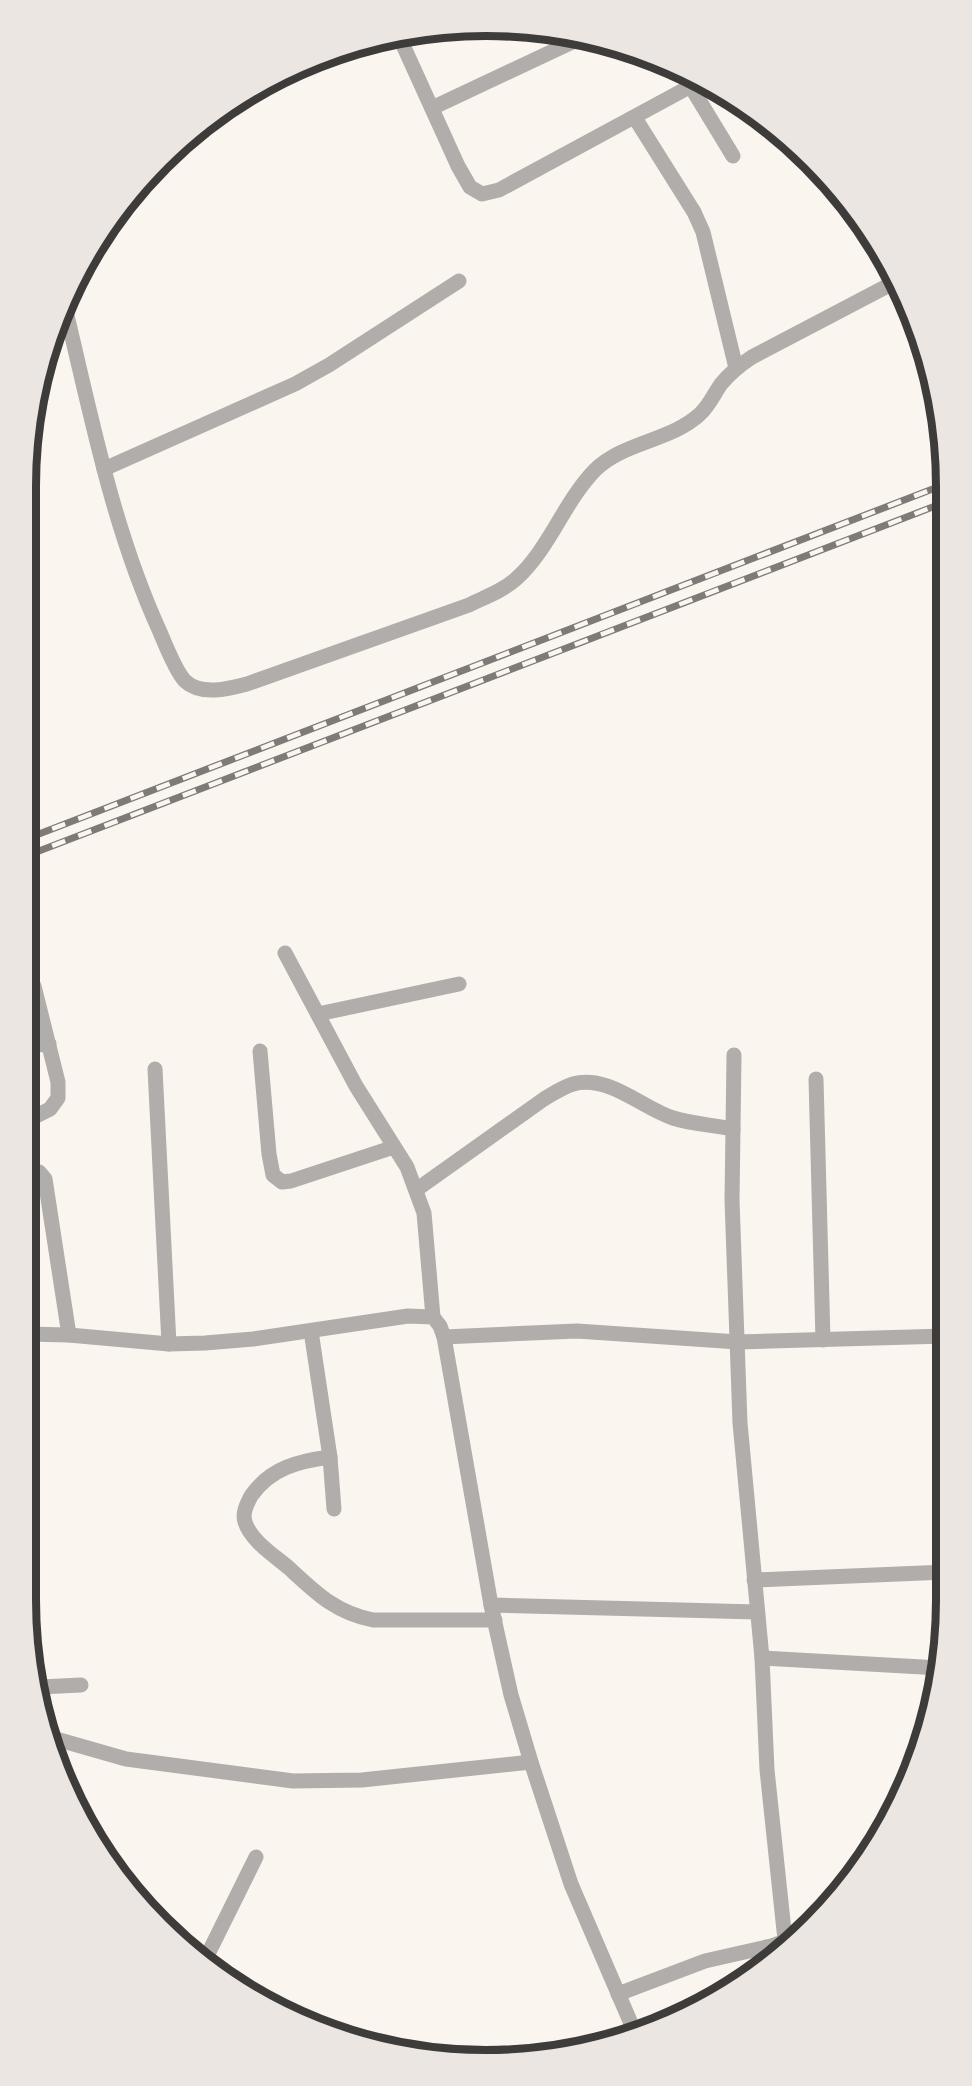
<svg xmlns="http://www.w3.org/2000/svg" width="972" height="2086" font-family="'Nunito Sans',sans-serif">
	<style>
		.lines { fill: none; stroke-linecap: round; stroke-linejoin: round }
		.street { stroke: #b0adab; stroke-width: 15 }
		.rail-casing { stroke: #7d7a77; stroke-width: 7 }
		.rail { stroke: #faf5ef; stroke-width: 4.5; stroke-dasharray: 14; stroke-linecap: butt }
		.rim { fill: none; stroke: #3e3c3a; stroke-width: 8 }
	</style>
	<rect width="100%" height="100%" fill="#faf5ef"/>
	<g class="lines">
		<g class="street">
			<path d="M398 34 458 166 470 187 482 194 499 190 691 86"/>
			<path d="M682 72 733 156"/>
			<path d="M432 108 583 37"/>
			<path d="M635 118 694 212 703 232 736 368"/>
			<path d="M64 303C91 414 112 527 160 632 165 644 176 672 185 681 201 696 228 689 247 684L469 605C485 597 503 591 517 578 549 549 564 502 595 470 623 442 671 441 700 414 709 406 714 394 721 384 730 373 740 365 752 357L895 282"/>
			<path d="M104 469 295 384 329 365 459 281"/>
			<path d="M285 953 356 1086 407 1167 424 1213 433 1317"/>
			<path d="M318 1014 459 984"/>
			<path d="M26 1046 49 1044"/>
			<path d="M260 1051 269 1154 273 1175 282 1182 291 1181 394 1147"/>
			<path d="M734 1055 732 1200 740 1423 762 1658 767 1770 785 1940"/>
			<path d="M155 1069 169 1344"/>
			<path d="M816 1079 823 1340"/>
			<path d="M26 1121 50 1109 58 1098V1082L34 986"/>
			<path d="M26 1170 39 1172 45 1179 69 1335"/>
			<path d="M416 1190 544 1099C554 1093 563 1087 573 1084 608 1074 642 1108 673 1118 692 1124 713 1125 733 1129"/>
			<path d="M311 1331 330 1457 334 1509"/>
			<path d="M26 1334 69 1335 169 1344 205 1343 253 1339 408 1316 433 1317 440 1326 444 1337 491 1605 511 1695 531 1762 571 1884 636 2035"/>
			<path d="M444 1337 577 1331 738 1342 946 1336"/>
			<path d="M330 1457C299 1461 270 1468 251 1496 247 1504 242 1513 245 1522 251 1541 275 1556 289 1568 316 1593 336 1613 373 1620H495"/>
			<path d="M754 1580 946 1572"/>
			<path d="M491 1605 757 1612"/>
			<path d="M762 1658 940 1668"/>
			<path d="M40 1687 81 1685"/>
			<path d="M56 1739 126 1759 293 1781 362 1780 531 1762"/>
			<path d="M206 1958 256 1857"/>
			<path d="M618 1994 705 1961 771 1946 788 1940"/>
		</g>
		<g class="rail-casing">
			<g id="rail">
				<path d="M26 839 943 485"/>
				<path d="M26 856 943 503"/>
			</g>
		</g>
		<use href="#rail" class="rail"/>
	</g>
	<path d="M0 0H972V2086H0ZM486 36H486A450 450 0 0 1 936 486V1600A450 450 0 0 1 486 2050H486A450 450 0 0 1 36 1600V486A450 450 0 0 1 486 36Z" fill="#ebe6e1" fill-rule="evenodd"/>
	<path class="rim" d="M486 36H486A450 450 0 0 1 936 486V1600A450 450 0 0 1 486 2050H486A450 450 0 0 1 36 1600V486A450 450 0 0 1 486 36Z"/>
</svg>
